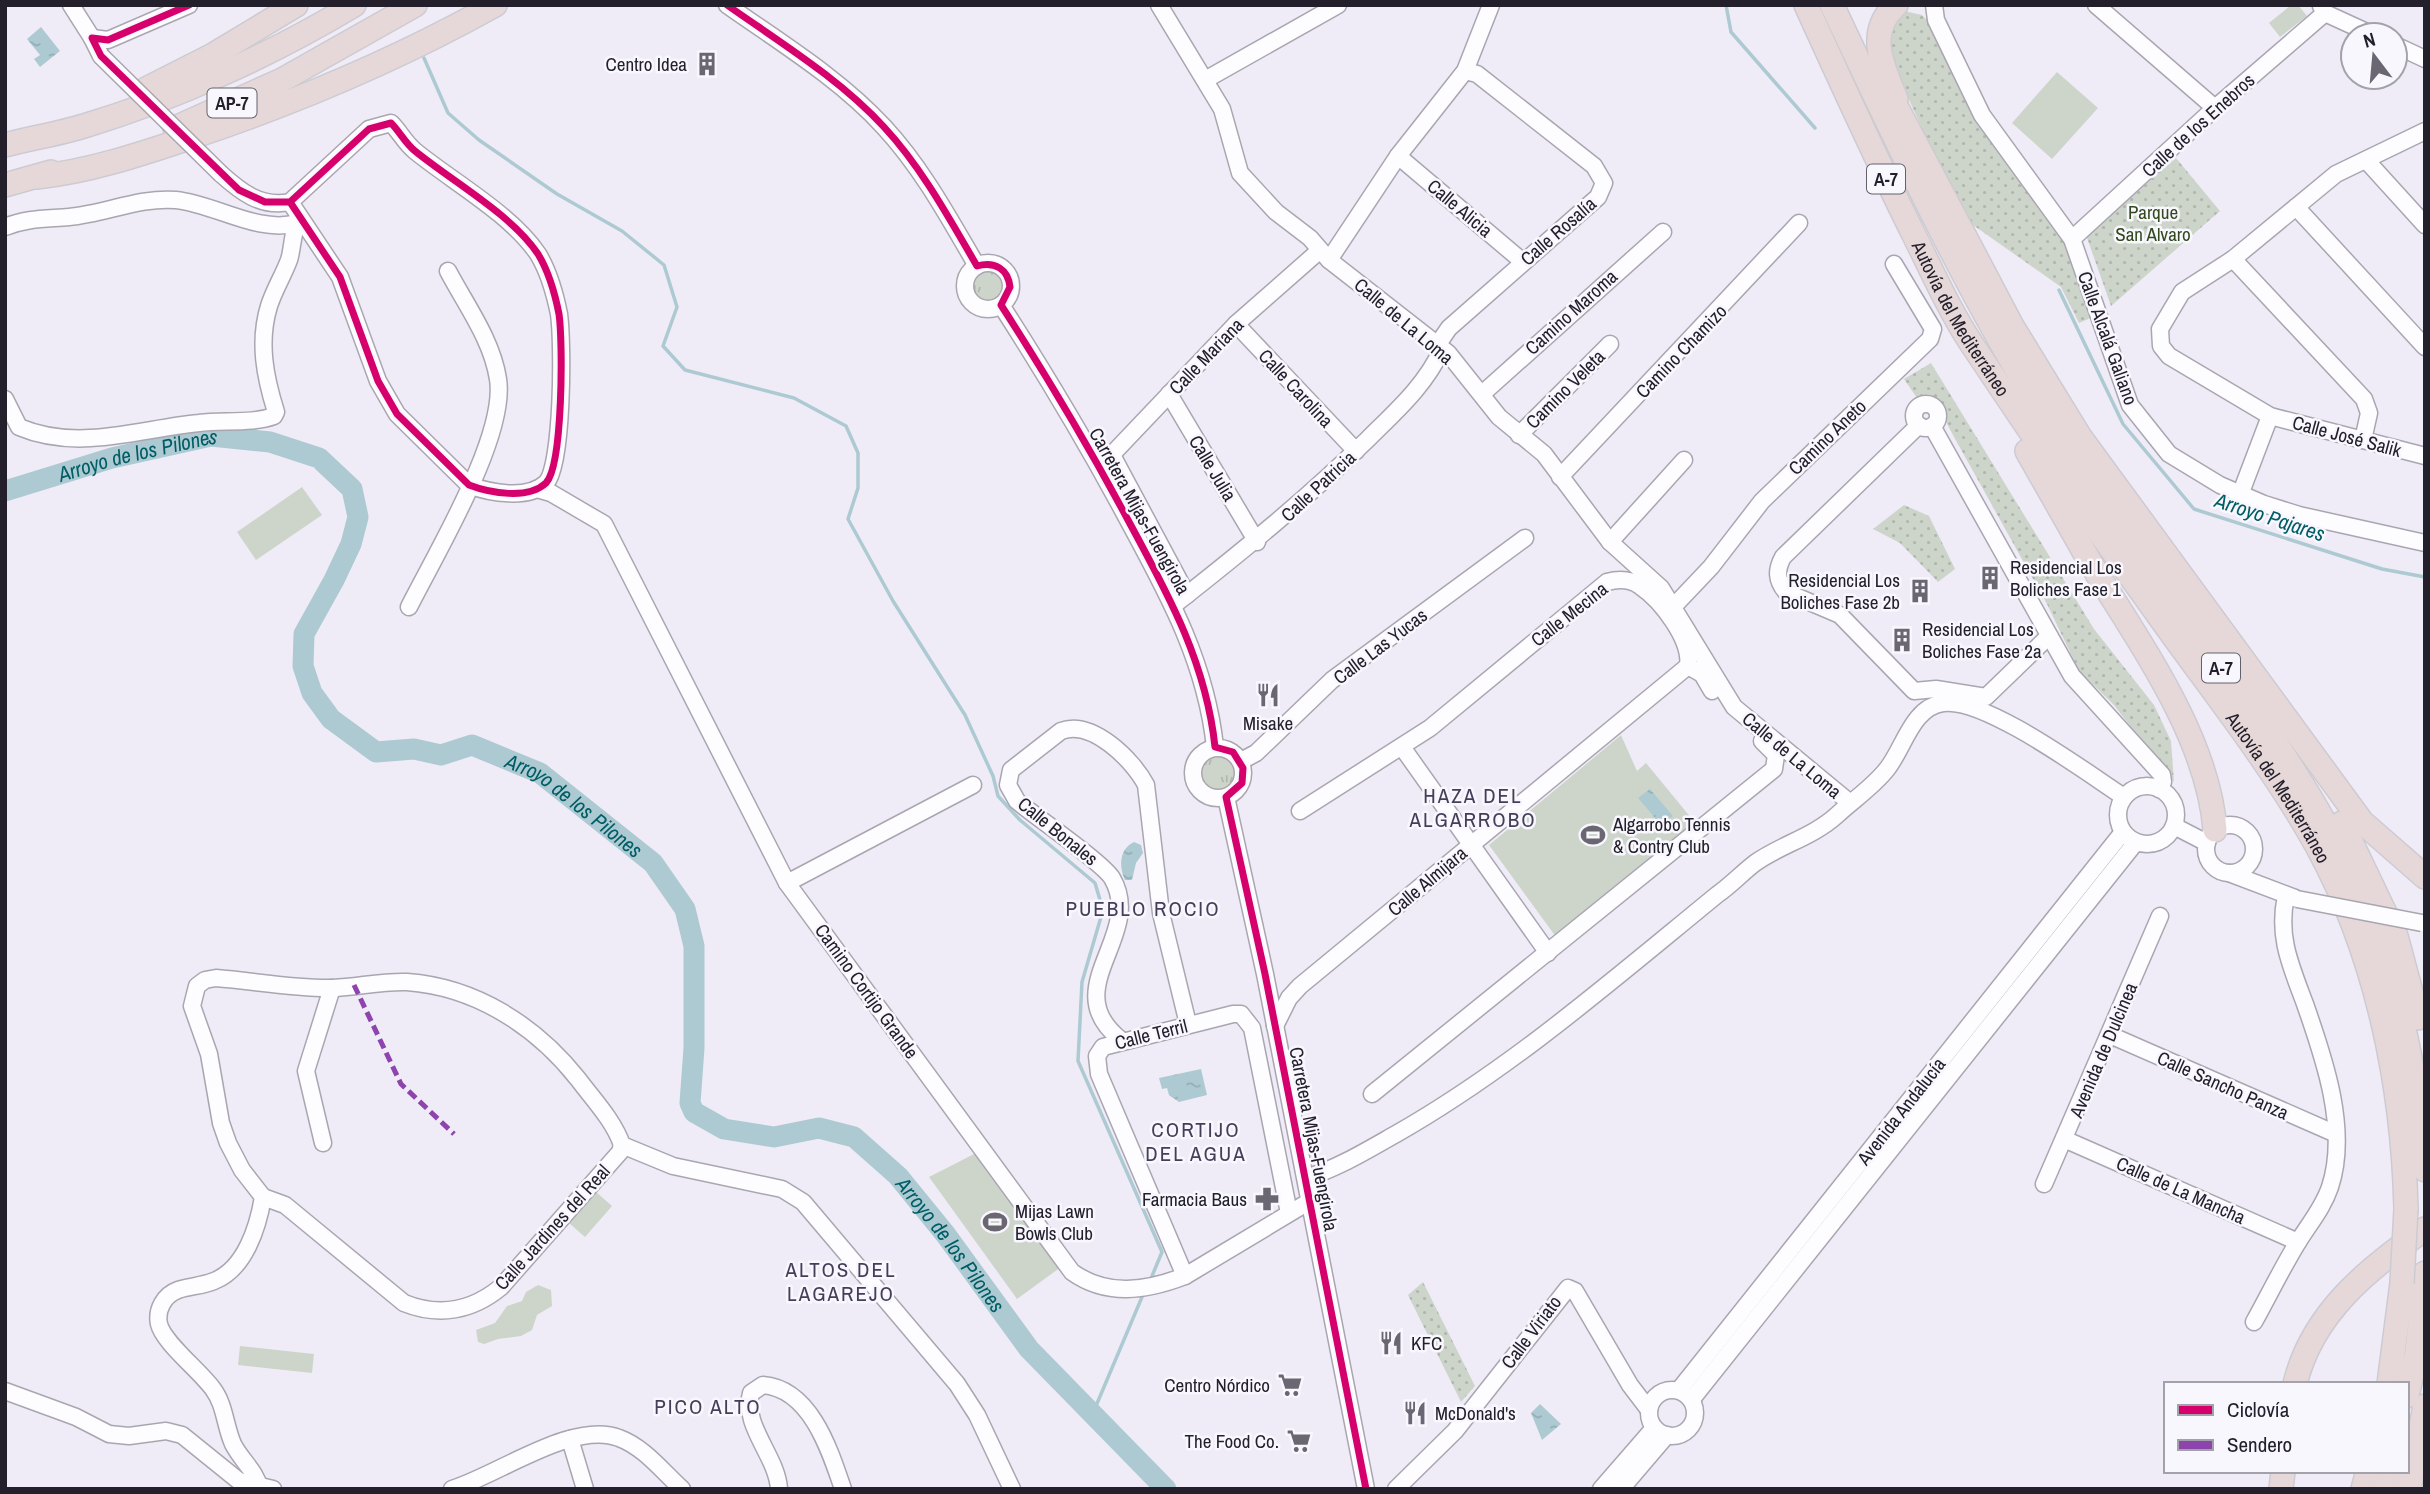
<svg xmlns="http://www.w3.org/2000/svg" width="2430" height="1494" font-family="'Archivo Narrow',sans-serif">
	<style>
		.grass { fill: url(#grass-tufts) }
		.park { fill: url(#park-dots) }
		.garden { fill: #cdd5ca }
		.water { fill: url(#water-ripples) }
		.lines { fill: none; stroke-linecap: round; stroke-linejoin: round }
		.stream { stroke: #adcad2; stroke-width: 3.5 }
		.river { stroke: #adcad2; stroke-width: 21 }
		.minor-casing { stroke: #a9a6b1; stroke-width: 19 }
		.highway-casing { stroke: #cdcbd2; stroke-width: 26 }
		.minor { stroke: #fdfcfe; stroke-width: 16 }
		.highway { stroke: #e6d8d8; stroke-width: 23 }
		.minor-bridge-casing { stroke: #a9a6b1; stroke-width: 19; stroke-linecap: butt }
		.highway-bridge-casing { stroke: #cdcbd2; stroke-width: 26; stroke-linecap: butt }
		.minor-bridge { stroke: #fdfcfe; stroke-width: 16 }
		.highway-bridge { stroke: #e6d8d8; stroke-width: 23 }
		.quiet { stroke: #8e44ad; stroke-width: 5; stroke-dasharray: 10 5; stroke-linecap: butt }
		.cycleway-casing { stroke: #f9f7fe; stroke-width: 11 }
		.cycleway { stroke: #d6006c; stroke-width: 7 }
		.labels { text-anchor: middle; dominant-baseline: central; stroke-width: 5; stroke-linejoin: round; paint-order: stroke }
		.shield { fill: #f9f7fe; stroke: #63606b; stroke-width: 2 }
		.shield-label { font-size: 18px; font-weight: bold; fill: #23202c }
		.poi-label { font-size: 19px; fill: #23202c; stroke: #f9f7fe; text-anchor: start }
		.street-label { font-size: 19px; fill: #23202c; stroke: #f9f7fe }
		.park-label { font-size: 19px; fill: #314a1d; stroke: #f9f7fe }
		.water-label { font-size: 21px; font-style: italic; fill: #005d66; stroke: #f9f7fe }
		.neighbourhood-label { font-size: 21px; letter-spacing: 2px; fill: #453e59; stroke: #f9f7fe }
	</style>
	<defs>
		<pattern id="grass-tufts" width="24" height="20" patternUnits="userSpaceOnUse" patternTransform="scale(1.75)"><rect width="24" height="20" fill="#cdd5ca"/><path d="M3 7l-1-3M5 7V3M7 7l1-3M15 17l-1-3M17 17v-4M19 17l1-3" fill="none" stroke="#b0b7ae"/></pattern>
		<pattern id="park-dots" width="8" height="8" patternUnits="userSpaceOnUse" patternTransform="scale(1.75)"><rect width="8" height="8" fill="#cdd5ca"/><path d="M2 2h.1M6 6h.1" fill="none" stroke="#b0b7ae" stroke-width="1.8" stroke-linecap="round"/></pattern>
		<pattern id="water-ripples" width="26" height="14" patternUnits="userSpaceOnUse" patternTransform="scale(1.75)"><rect width="26" height="14" fill="#adcad2"/><path d="M2 4q2-2 4 0t4 0M15 11q2-2 4 0t4 0" fill="none" stroke="#95adb4"/></pattern>
	</defs>
	<rect width="100%" height="100%" fill="#efecf7"/>
	<g class="grass">
		<circle cx="988" cy="285" r="16"/>
		<circle cx="1219" cy="772" r="19"/>
	</g>
	<g class="park">
		<path d="M1904 11 1922 15 1931 24 2014 167 2067 247 2095 316 2079 323 2061 287 1963 218 1890 58 1887 33Z"/>
		<path d="M2176 158 2220 211 2111 306 2086 235Z"/>
		<path d="M1931 363 2094 629 2154 705 2171 741 2174 782 2113 704 2079 671 2047 604 1954 437 1935 401 1917 398 1904 379Z"/>
		<path d="M1904 505 1929 516 1955 569 1938 582 1900 543 1873 529Z"/>
		<path d="M1423 1282 1475 1386 1461 1402 1408 1295Z"/>
	</g>
	<g class="garden">
		<path d="M2291 5H2298L2307 16 2280 37 2269 23Z"/>
		<path d="M2057 72 2098 108 2052 159 2012 123Z"/>
		<path d="M302 487 322 515 256 560 237 532Z"/>
		<path d="M1621 735 1637 771 1646 763 1697 825 1556 937 1489 845Z"/>
		<path d="M978 1152 1061 1267 1017 1299 929 1177Z"/>
		<path d="M596 1192 612 1206 585 1237 569 1223Z"/>
		<path d="M538 1285 551 1290 552 1306 537 1315 532 1330 521 1336 498 1339 484 1344 478 1342 476 1330 495 1323 507 1306 522 1301 526 1292Z"/>
		<path d="M240 1346 314 1354 312 1373 238 1365Z"/>
	</g>
	<g class="water">
		<path d="M41 27 60 51 40 67 34 59 40 55 27 39Z"/>
		<path d="M1650 789 1673 816 1661 825 1638 798Z"/>
		<path d="M1134 842 1141 845 1143 853 1136 863 1132 880H1125C1119 866 1119 849 1134 842Z"/>
		<path d="M1201 1069 1207 1095 1179 1102 1169 1095 1167 1088 1162 1089 1159 1078Z"/>
		<path d="M1540 1404 1561 1424 1542 1440 1531 1413Z"/>
	</g>
	<g class="lines">
		<g class="stream">
			<path d="M1726 5 1731 32 1815 128"/>
			<path d="M424 58 448 113 479 140 557 194 622 231 664 265 677 307 663 346 685 370 794 398 846 426 858 453V488L848 519 893 601 965 715 993 776 998 796 1020 820 1095 883 1103 910 1082 982 1078 1061 1162 1252 1152 1276"/>
			<path d="M2059 290 2123 424 2194 509 2382 569 2425 577"/>
			<path d="M1093 1413 1142 1297"/>
		</g>
		<path class="river" id="s1" d="M5 491 112 458 211 436 270 442 319 458 352 489 358 517 351 544 334 580 304 634 303 666 312 693 331 719 376 752 414 749 441 755 472 745 540 773 653 863 685 909 694 946V1048L690 1103 694 1112 724 1129 774 1137 819 1128 854 1137 898 1176 946 1235 1029 1349 1166 1489"/>
		<g class="minor-casing">
			<g id="minor">
				<path d="M71 5 92 38"/>
				<path d="M727 5C781 43 840 79 884 127 922 168 949 218 977 266"/>
				<path d="M1159 5 1222 109 1240 173 1276 212 1310 238 1329 260 1448 353 1499 417 1544 454 1610 542 1661 588 1734 707 1849 802"/>
				<path d="M1934 5 1936 20 1982 115 2072 239 2130 405 2169 454 2220 485 2264 504 2299 515 2425 543"/>
				<path d="M2096 5 2215 108"/>
				<path d="M2321 6 2325 13 2373 35"/>
				<path d="M2395 45 2425 59"/>
				<path d="M101 56 92 38 108 40 189 5"/>
				<path d="M1205 80 1338 5"/>
				<path d="M2425 131 2336 174 2233 259 2182 292 2160 329 2161 346 2169 356 2270 416 2425 456"/>
				<path d="M1398 156 1522 261"/>
				<path d="M2366 160 2425 225"/>
				<path d="M221 174C241 192 261 208 290 202L340 277 378 381 397 414 469 485C490 493 528 500 546 483 563 465 563 342 559 314 555 294 549 272 538 254 511 214 453 182 415 151 405 143 400 132 391 123L369 129 290 202"/>
				<path d="M2296 207 2425 347"/>
				<path d="M5 227C27 218 46 219 69 217 105 214 139 197 176 200 215 204 258 234 297 223"/>
				<path d="M2072 239 2215 108 2325 13"/>
				<path d="M2233 259 2364 399 2369 413 2363 440"/>
				<path d="M1329 260 1398 156 1465 71 1491 5"/>
				<circle cx="988" cy="286" r="23"/>
				<path d="M1001 305C1046 375 1089 447 1128 520 1168 594 1206 662 1215 747"/>
				<path d="M1236 324 1356 451"/>
				<path d="M1438 344 1449 328 1598 197 1604 183 1594 166 1477 74 1465 71"/>
				<path d="M1169 394 1257 542"/>
				<path d="M1482 394 1663 232"/>
				<path d="M5 399 19 427C78 452 138 429 199 423 223 420 252 424 274 416L276 412C265 377 258 342 269 306 274 290 283 276 289 260 293 248 292 229 300 219"/>
				<circle cx="1926" cy="416" r="12"/>
				<path d="M1919 425 1783 557C1776 570 1776 580 1786 592L1840 615 1914 691 1936 689 1986 697 2049 636"/>
				<path d="M1932 426 2072 676 2162 775 2163 782 2159 789"/>
				<path d="M1519 435 1610 344"/>
				<path d="M1112 455 1187 595"/>
				<path d="M1100 467 1236 324 1319 251"/>
				<path d="M1560 477 1799 223"/>
				<path d="M537 489 551 493 604 524 787 883 1072 1272C1107 1297 1146 1291 1185 1276L1310 1201"/>
				<path d="M2240 495 2270 416"/>
				<path d="M1610 542 1684 460"/>
				<path d="M1174 605C1244 550 1304 501 1368 439 1396 411 1425 386 1442 349"/>
				<path d="M1674 606 1711 567 1762 501 1930 339 1933 329 1894 264"/>
				<path d="M409 607C436 553 507 436 498 379 492 340 466 305 448 271"/>
				<path d="M1688 666 1702 674 1712 691"/>
				<path d="M1402 747 1548 953"/>
				<circle cx="1218" cy="773" r="25"/>
				<path d="M1241 761 1256 753 1332 680 1525 538"/>
				<circle cx="2147" cy="815" r="29"/>
				<path d="M1226 797 1265 974 1366 1489"/>
				<path d="M1300 811 1430 728 1607 582C1618 579 1630 579 1640 586 1661 600 1692 640 1688 666"/>
				<circle cx="2230" cy="849" r="24"/>
				<path d="M2174 826 2207 843"/>
				<path d="M2229 873 2295 898"/>
				<path d="M787 883 973 785"/>
				<path d="M1275 1026 1289 998 1300 986 1688 666"/>
				<path d="M2110 1035 2336 1134"/>
				<path d="M1121 1040C1055 988 1146 936 1112 878 1102 862 1036 817 1017 801L1008 785 1011 770 1061 731C1092 719 1133 760 1146 785L1161 913 1188 1024"/>
				<path d="M1372 1094 1774 769 1776 755 1762 741"/>
				<path d="M2064 1139 2298 1242"/>
				<path d="M323 1143 306 1071 332 988"/>
				<path d="M622 1145 673 1166 782 1189 803 1202 957 1384 977 1415 1012 1489"/>
				<path d="M1306 1178C1338 1168 1366 1151 1396 1134 1512 1068 1615 978 1718 894 1731 885 1742 873 1755 863 1780 845 1813 837 1837 815 1853 800 1873 787 1887 769 1904 748 1912 707 1943 703 1985 697 2087 773 2124 797"/>
				<path d="M2044 1184 2160 916"/>
				<path d="M263 1197 285 1205 404 1303C439 1317 472 1311 501 1287L620 1152 622 1145"/>
				<path d="M1185 1276 1099 1074 1097 1056 1103 1047 1233 1014H1241L1252 1028 1289 1213"/>
				<path d="M2254 1322C2269 1295 2282 1268 2298 1242 2309 1224 2323 1208 2330 1187 2349 1130 2324 1058 2305 1004 2291 966 2277 937 2286 896"/>
				<circle cx="1672" cy="1413" r="23"/>
				<path d="M1679 1390 2123 832"/>
				<path d="M5 1391 76 1417 109 1434 129 1436 166 1431 182 1435 239 1481 273 1489"/>
				<path d="M1692 1399 2136 842"/>
				<path d="M570 1439 585 1489"/>
				<path d="M260 1489C256 1471 241 1460 233 1444 225 1426 225 1405 213 1389 200 1371 163 1342 159 1324 156 1310 164 1295 178 1290 190 1286 202 1286 214 1281 245 1269 258 1227 263 1197L242 1170 228 1143 221 1123 209 1054 192 1006 197 986 205 980 216 978C254 981 295 989 333 988 358 987 382 981 407 982 476 987 536 1026 578 1079 593 1099 614 1121 622 1145"/>
				<path d="M452 1489C498 1475 573 1420 619 1438 644 1447 663 1472 682 1489"/>
				<path d="M779 1489C777 1456 742 1426 751 1393L763 1385C811 1389 830 1451 843 1489"/>
				<path d="M1396 1489 1455 1431 1568 1288 1575 1291 1630 1385 1649 1410"/>
				<path d="M1601 1489 1654 1428"/>
				<path d="M1621 1489 1667 1435"/>
			</g>
		</g>
		<g class="highway-casing">
			<g id="highway">
				<path id="s2" d="M1806 5C1841 82 1876 159 1914 235 1933 273 1951 314 1975 349 2034 437 2092 524 2154 609 2209 687 2271 763 2317 846 2377 956 2403 1085 2406 1209"/>
				<path d="M1832 5C1903 156 1973 305 2063 446 2148 578 2256 696 2331 834 2388 938 2416 1053 2425 1170"/>
				<path d="M1885 85 2012 326 2080 437 2362 822 2425 877"/>
				<path d="M146 89 213 55 296 5"/>
				<path d="M1896 99C1883 67 1865 32 1896 5"/>
				<path d="M175 128 282 80 415 5"/>
				<path d="M5 145C31 138 58 134 84 126 174 99 273 54 354 5"/>
				<path d="M37 177C91 171 141 154 192 137 297 102 398 59 495 5"/>
				<path d="M5 185 51 172"/>
				<path d="M2027 451C2048 488 2069 525 2090 562 2138 641 2208 736 2215 830"/>
				<path d="M2342 823 2396 936 2418 1018"/>
				<path d="M2295 1384C2312 1313 2369 1268 2425 1229"/>
				<path d="M2389 1384 2402 1283"/>
				<path d="M2407 1396 2417 1352 2425 1273"/>
				<path d="M2281 1489 2283 1471"/>
				<path d="M2363 1489 2368 1471"/>
				<path d="M2385 1489 2391 1471"/>
				<path d="M2409 1489 2425 1406"/>
			</g>
		</g>
		<use href="#minor" class="minor"/>
		<use href="#highway" class="highway"/>
		<g class="minor-bridge-casing">
			<g id="minor-bridge">
				<path d="M101 56 221 174"/>
				<path d="M2297 899 2422 923"/>
			</g>
		</g>
		<g class="highway-bridge-casing">
			<path id="highway-bridge" d="M2402 1283 2406 1209"/>
		</g>
		<use href="#minor-bridge" class="minor-bridge"/>
		<use href="#highway-bridge" class="highway-bridge"/>
		<path class="quiet" d="M354 985 401 1084 454 1134"/>
		<g class="cycleway-casing">
			<g id="cycleway">
				<path d="M189 5 108 40 92 38 101 56 239 190 265 202H290L340 277 378 381 397 414 469 485C490 493 528 500 546 483 563 465 563 342 559 314 555 294 549 272 538 254 511 214 453 182 415 151 405 143 400 132 391 123L369 129 290 202"/>
				<path d="M727 5C781 43 840 79 884 127 922 168 949 218 977 266 995 261 1008 269 1010 287L1001 305C1046 375 1089 447 1128 520 1168 594 1206 662 1215 747L1233 752 1243 768 1242 783 1226 797 1265 974 1366 1489"/>
			</g>
		</g>
		<use href="#cycleway" class="cycleway"/>
	</g>
	<defs>
		<g id="building-bare" transform="scale(1.89)"><path d="M-4-6H4V6H1V3H-1V6H-4ZM-2.5-4.3h1.7v1.8h-1.7ZM.8-4.3h1.7v1.8H.8ZM-2.5-1h1.7V.8h-1.7ZM.8-1h1.7V.8H.8Z" fill="#6a6773" stroke="#f9f7fe" stroke-width="2.5" paint-order="stroke"/></g>
		<g id="restaurant-bare" transform="scale(1.89)"><path d="M-5-6h1v4h1v-4h1v4h1v-4h1v5L-1.5 .5V6h-2V.5L-5-1ZM5-6V6H3V1.5H1.5Q1.5-4 5-6Z" fill="#6a6773" stroke="#f9f7fe" stroke-width="2.5" paint-order="stroke"/></g>
		<g id="stadium-bare" transform="scale(1.89)"><path d="M0-5a6.5 5 0 1 0 0 10a6.5 5 0 1 0 0-10ZM-3.5-1.8h7v3.6h-7Z" fill="#6a6773" stroke="#f9f7fe" stroke-width="2.5" paint-order="stroke"/></g>
		<g id="pharmacy-bare" transform="scale(1.89)"><path d="M-2-6h4v4h4v4h-4v4h-4v-4h-4v-4h4Z" fill="#6a6773" stroke="#f9f7fe" stroke-width="2.5" paint-order="stroke"/></g>
		<g id="supermarket-bare" transform="scale(1.89)"><path d="M-6-5.5h2.5l.6 2H6L4.5 2H-2.5L-4.4-4H-6ZM-1.5 3.2a1.3 1.3 0 1 0 .1 0ZM3 3.2a1.3 1.3 0 1 0 .1 0Z" fill="#6a6773" stroke="#f9f7fe" stroke-width="2.5" paint-order="stroke"/></g>
	</defs>
	<g fill-rule="evenodd">
		<use href="#building-bare" x="707" y="64"/>
		<use href="#building-bare" x="1990" y="578"/>
		<use href="#building-bare" x="1920" y="591"/>
		<use href="#building-bare" x="1902" y="640"/>
		<use href="#restaurant-bare" x="1268" y="695"/>
		<use href="#stadium-bare" x="1593" y="835"/>
		<use href="#pharmacy-bare" x="1267" y="1199"/>
		<use href="#stadium-bare" x="995" y="1222"/>
		<use href="#restaurant-bare" x="1391" y="1343"/>
		<use href="#supermarket-bare" x="1290" y="1385"/>
		<use href="#restaurant-bare" x="1415" y="1413"/>
		<use href="#supermarket-bare" x="1299" y="1441"/>
	</g>
	<g class="labels">
		<g class="shield">
			<rect x="207.5" y="88.5" width="49" height="29" rx="5"/>
			<rect x="1867" y="164.5" width="38" height="29" rx="5"/>
			<rect x="2202" y="653.5" width="38" height="29" rx="5"/>
		</g>
		<g class="shield-label">
			<text x="232" y="103">AP-7</text>
			<text x="1886" y="179">A-7</text>
			<text x="2221" y="668">A-7</text>
		</g>
		<g class="poi-label">
			<text x="687" y="64" text-anchor="end">Centro Idea</text>
			<text x="2010" y="567">Residencial Los<tspan x="2010" dy="22">Boliches Fase 1</tspan></text>
			<text x="1900" y="580" text-anchor="end">Residencial Los<tspan x="1900" dy="22">Boliches Fase 2b</tspan></text>
			<text x="1922" y="629">Residencial Los<tspan x="1922" dy="22">Boliches Fase 2a</tspan></text>
			<text x="1268" y="723" text-anchor="middle">Misake</text>
			<text x="1613" y="824">Algarrobo Tennis<tspan x="1613" dy="22">&amp; Contry Club</tspan></text>
			<text x="1247" y="1199" text-anchor="end">Farmacia Baus</text>
			<text x="1015" y="1211">Mijas Lawn<tspan x="1015" dy="22">Bowls Club</tspan></text>
			<text x="1411" y="1343">KFC</text>
			<text x="1270" y="1385" text-anchor="end">Centro Nórdico</text>
			<text x="1435" y="1413">McDonald's</text>
			<text x="1279" y="1441" text-anchor="end">The Food Co.</text>
		</g>
		<g class="street-label">
			<text transform="translate(2198 125) rotate(-42)">Calle de los Enebros</text>
			<text transform="translate(1460 208) rotate(40)">Calle Alicia</text>
			<text transform="translate(1558 231) rotate(-41)">Calle Rosalía</text>
			<text transform="translate(1571 312) rotate(-42)">Camino Maroma</text>
			<text stroke="none"><textPath href="#s2" startOffset="350">Autovía del Mediterráneo</textPath></text>
			<text transform="translate(1404 321) rotate(40)">Calle de La Loma</text>
			<text transform="translate(2108 338) rotate(70)">Calle Alcalá Galiano</text>
			<text transform="translate(1681 351) rotate(-46)">Camino Chamizo</text>
			<text transform="translate(1206 356) rotate(-46)">Calle Mariana</text>
			<text transform="translate(1296 388) rotate(47)">Calle Carolina</text>
			<text transform="translate(1565 389) rotate(-45)">Camino Veleta</text>
			<text transform="translate(2347 436) rotate(15)">Calle José Salik</text>
			<text transform="translate(1827 437) rotate(-44)">Camino Aneto</text>
			<text transform="translate(1213 468) rotate(59)">Calle Julia</text>
			<text transform="translate(1318 486) rotate(-43)">Calle Patricia</text>
			<text transform="translate(1140 511) rotate(61)">Carretera Mijas-Fuengirola</text>
			<text transform="translate(1569 614) rotate(-38)">Calle Mecina</text>
			<text transform="translate(1380 646) rotate(-37)">Calle Las Yucas</text>
			<text transform="translate(1792 755) rotate(40)">Calle de La Loma</text>
			<text stroke="none"><textPath href="#s2" startOffset="917">Autovía del Mediterráneo</textPath></text>
			<text transform="translate(1058 831) rotate(39)">Calle Bonales</text>
			<text transform="translate(1427 881) rotate(-40)">Calle Almijara</text>
			<text transform="translate(867 991) rotate(54)">Camino Cortijo Grande</text>
			<text transform="translate(1151 1034) rotate(-14)">Calle Terril</text>
			<text transform="translate(2103 1050) rotate(-67)">Avenida de Dulcinea</text>
			<text transform="translate(2223 1085) rotate(24)">Calle Sancho Panza</text>
			<text transform="translate(1901 1111) rotate(-52)">Avenida Andalucía</text>
			<text transform="translate(1314 1139) rotate(79)">Carretera Mijas-Fuengirola</text>
			<text transform="translate(2181 1190) rotate(24)">Calle de La Mancha</text>
			<text transform="translate(552 1227) rotate(-48)">Calle Jardines del Real</text>
			<text transform="translate(1531 1332) rotate(-53)">Calle Viriato</text>
		</g>
		<g class="park-label">
			<text x="2153" y="212">Parque<tspan x="2153" dy="22">San Alvaro</tspan></text>
		</g>
		<g class="water-label">
			<text stroke="none"><textPath href="#s1" startOffset="138">Arroyo de los Pilones</textPath></text>
			<text transform="translate(2270 517) rotate(18)">Arroyo Pajares</text>
			<text stroke="none"><textPath href="#s1" startOffset="894">Arroyo de los Pilones</textPath></text>
			<text stroke="none"><textPath href="#s1" startOffset="1566">Arroyo de los Pilones</textPath></text>
		</g>
		<g class="neighbourhood-label">
			<text x="1473" y="795">HAZA DEL<tspan x="1473" dy="24">ALGARROBO</tspan></text>
			<text x="1143" y="908">PUEBLO ROCIO</text>
			<text x="1196" y="1129">CORTIJO<tspan x="1196" dy="24">DEL AGUA</tspan></text>
			<text x="841" y="1269">ALTOS DEL<tspan x="841" dy="24">LAGAREJO</tspan></text>
			<text x="708" y="1406">PICO ALTO</text>
		</g>
	</g>
	<rect width="2430" height="1494" fill="none" stroke="#23202c" stroke-width="14"/>
	<rect x="2164" y="1382" width="245" height="91" fill="#f9f7fe" stroke="#a3a1aa" stroke-width="2"/>
	<rect x="2178" y="1405" width="35" height="10" fill="#d6006c" stroke="#a3a1aa" stroke-width="2"/>
	<text x="2227" y="1417" font-size="21" fill="#23202c">Ciclovía</text>
	<rect x="2178" y="1440" width="35" height="10" fill="#8e44ad" stroke="#a3a1aa" stroke-width="2"/>
	<text x="2227" y="1452" font-size="21" fill="#23202c">Sendero</text>
	<g transform="translate(2374 56) rotate(344)"><circle r="33" fill="#f9f7fe" stroke="#a3a1aa" stroke-width="2"/>
	<path d="M0-5L12 26L0 18L-12 26Z" fill="#6a6773"/>
	<text y="-10" font-size="19" font-weight="bold" text-anchor="middle" fill="#23202c">N</text>
	</g>
</svg>
